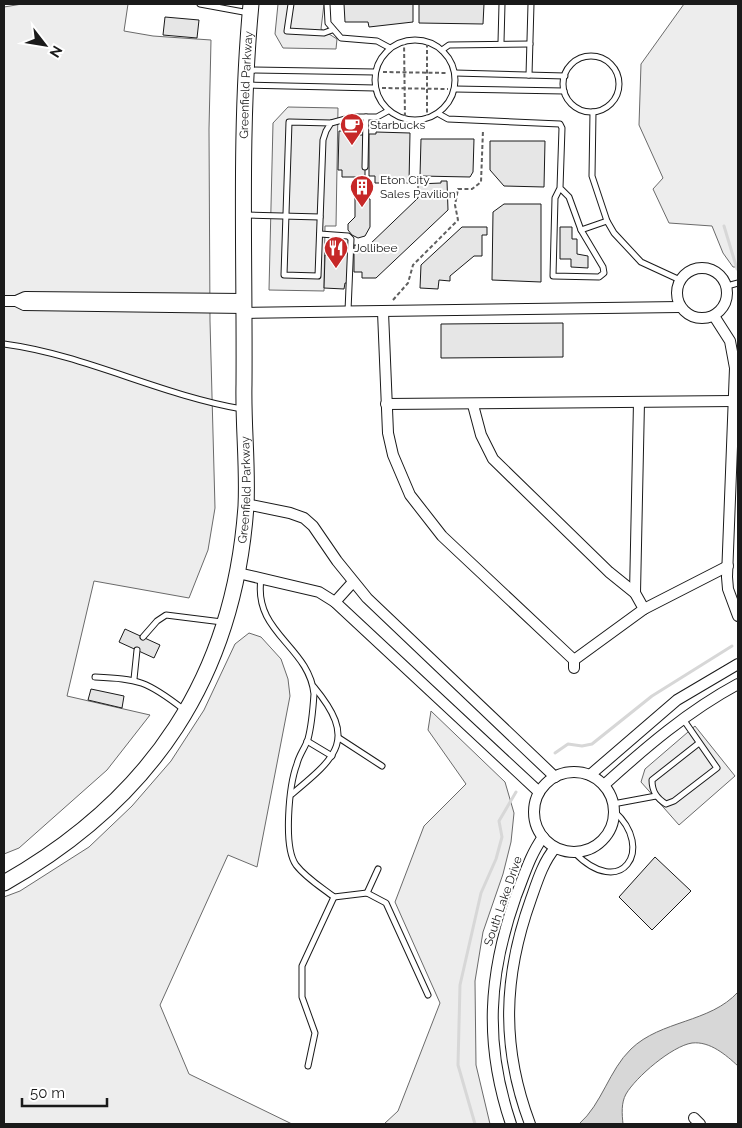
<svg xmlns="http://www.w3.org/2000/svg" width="742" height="1128" font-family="Raleway,sans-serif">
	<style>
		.built { fill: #ededed; stroke: #6a6a6a }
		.water { fill: #d7d7d7; stroke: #6a6a6a }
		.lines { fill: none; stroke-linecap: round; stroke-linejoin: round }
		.stream { stroke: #d7d7d7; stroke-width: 3 }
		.building { fill: #e6e6e6; stroke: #1a1a1a }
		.service-casing { stroke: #1a1a1a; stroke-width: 7 }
		.minor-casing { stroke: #1a1a1a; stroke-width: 12 }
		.secondary-casing { stroke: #1a1a1a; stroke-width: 17 }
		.path { stroke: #5f5f5f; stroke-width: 2; stroke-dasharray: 4 2.5; stroke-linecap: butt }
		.service { stroke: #fff; stroke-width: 5 }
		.minor { stroke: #fff; stroke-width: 10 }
		.secondary { stroke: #fff; stroke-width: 15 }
		.labels { text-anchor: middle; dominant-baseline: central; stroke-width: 4; stroke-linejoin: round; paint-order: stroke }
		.street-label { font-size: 12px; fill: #1a1a1a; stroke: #fff }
		.poi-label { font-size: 12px; fill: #1a1a1a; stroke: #fff; text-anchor: start }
	</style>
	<rect width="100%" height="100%" fill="#fff"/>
	<g class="built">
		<path d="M22 4H128L124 31 153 36 211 40 209 129 210 321 215 508 208 550 189 598 94 581 67 696 150 715 107 770 19 848 4 854V7Z"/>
		<path d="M278 4H324L321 29 337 39 336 49 283 48 275 34Z"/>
		<path d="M684 4H738V267H733L723 253 712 226 669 223 653 189 663 178 639 125 641 64Z"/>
		<path d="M288 107 338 108 336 226H325L324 291 269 290 273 123Z"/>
		<path d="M249 633 261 637 281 659 288 679 290 696 257 867 228 855 160 1005 189 1074 292 1124H4V897L20 891 89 847 132 806 171 761 204 710 235 644Z"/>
		<path d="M431 711 505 782 514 813 511 842 503 874 483 932 475 981 476 1065 490 1124H384L398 1111 440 1003 395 902 424 826 466 784 428 730Z"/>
		<path d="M695 726 735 776 679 825 641 782 645 769Z"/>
	</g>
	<path class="water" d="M738 992V1066C726 1055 710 1041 692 1043 672 1046 636 1077 626 1094 621 1103 622 1114 623 1124H579C602 1104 609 1070 631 1049 661 1020 710 1023 738 992Z"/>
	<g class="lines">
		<g class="stream">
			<path d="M724 226 737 269"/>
			<path d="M555 753 568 744 582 746 592 744 652 696 732 646"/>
			<path d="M475 1124 458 1065 460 985 481 893 496 859 502 837 499 821 516 792"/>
		</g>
	</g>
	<g class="building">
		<path d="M344 4H413V22L369 27 368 22H345Z"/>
		<path d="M419 4H484L483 24 419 23Z"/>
		<path d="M165 17 199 20 197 38 163 35Z"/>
		<path d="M339 131H356V135H365V177H342V170H338Z"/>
		<path d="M376 132 410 133 409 183H375V176H369V134H376Z"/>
		<path d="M421 139H474L473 172 470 177 420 176Z"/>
		<path d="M490 141H545L544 187 504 186 490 170Z"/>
		<path d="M441 181H447L448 210 376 278H362V272H354V245L368 246 418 198V184L441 183Z"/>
		<path d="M355 193H362V196L370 199V227L365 236 358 238 352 235 348 230V224L355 217Z"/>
		<path d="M504 204H541V282L492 280 493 212Z"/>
		<path d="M462 227H487V235H482V256H474L450 276V281L439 280 438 289 420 288 421 265Z"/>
		<path d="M560 227H572V239H577V254L588 256V268L571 267V259H560Z"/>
		<path d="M329 237 350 238 347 283H345L344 289 324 288 325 255H329Z"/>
		<path d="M563 323V357L441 358V324Z"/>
		<path d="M125 629 160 645 154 658 119 642Z"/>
		<path d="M91 689 124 696 122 708 88 700Z"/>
		<path d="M655 857 691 891 652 930 619 897Z"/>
	</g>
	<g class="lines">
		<g class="service-casing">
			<g id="service">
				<path d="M200 4 249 13"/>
				<path d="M291 4 287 31 324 33 332 30"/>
				<path d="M327 4 328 23 341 38 377 41 390 48"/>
				<circle cx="415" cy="80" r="40"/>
				<path d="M501 42 502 4"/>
				<path d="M442 50 449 45 530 44"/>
				<circle cx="591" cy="84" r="28"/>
				<path d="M248 70 375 72"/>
				<path d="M455 73 565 76"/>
				<path d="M529 75 531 4"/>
				<path d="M247 85 375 88"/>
				<path d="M455 89 564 91"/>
				<path d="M593 112 592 176 607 221 614 233 641 262 680 280"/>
				<path d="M439 114 448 119 560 124 562 128 560 188 555 198 553 276 599 277 604 273 603 267 581 230 569 197 560 188"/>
				<path d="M331 123 326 131 323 140 318 276 284 275 289 122 331 123 353 117H377L388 111"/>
				<path d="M365 167 366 117"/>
				<path d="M245 215 320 217"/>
				<path d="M581 230 607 221"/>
				<path d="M320 234 348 236 351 239 348 311"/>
				<path d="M727 286 738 283"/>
				<path d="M4 344C86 355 160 395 242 409"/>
				<path d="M261 579C253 633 309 646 314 694 313 709 312 724 308 739 305 748 299 755 297 764 289 785 283 847 296 865 306 878 321 887 334 897L367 893 386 903 428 995"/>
				<path d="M143 637 157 621 166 615 222 622"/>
				<path d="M95 677C139 679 147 681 183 709"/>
				<path d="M134 679 137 650"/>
				<path d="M683 719 717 768 674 801 666 804C656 798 652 791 652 780L699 743"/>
				<path d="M339 738 382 766"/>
				<path d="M307 741 332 756"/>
				<path d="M292 794C338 756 357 739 314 687"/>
				<path d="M613 804 656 796"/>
				<path d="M574 852C621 901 656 849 614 811"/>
				<path d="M367 893 378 869"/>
				<path d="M308 1066 315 1033 302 997V966L334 897"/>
			</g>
		</g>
		<g class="minor-casing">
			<g id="minor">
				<circle cx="702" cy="293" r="25"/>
				<path d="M4 301H16L25 297 244 299"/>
				<path d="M16 301 24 305 244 308"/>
				<path d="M383 312 388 433 393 455 410 495 442 536 574 660"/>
				<path d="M244 313 680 307"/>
				<path d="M714 316 730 341 735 368 727 577 728 589 738 616"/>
				<path d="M386 404 734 401"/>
				<path d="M473 405 481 435 493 459 609 572 635 593 644 609"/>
				<path d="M246 504 290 513 304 518 313 526 337 561 367 598 555 777"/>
				<path d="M238 573 319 592 335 602 539 792"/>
				<path d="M635 593 639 402"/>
				<path d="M335 602 353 582"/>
				<path d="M574 668V660L644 609 728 566"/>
				<circle cx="574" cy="812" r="40"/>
				<path d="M590 775 677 700 738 664"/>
				<path d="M604 785C646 747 688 711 738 684"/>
				<path d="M694 1118 700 1124"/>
				<path d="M511 1124C484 1044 488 975 516 896 524 876 530 855 543 837"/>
				<path d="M530 1124C501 1047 503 977 531 899 537 882 543 862 555 848"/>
			</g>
		</g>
		<g class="secondary-casing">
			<g id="secondary">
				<path id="s1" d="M4 883C152 799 234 677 246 506 248 466 243 425 244 384 245 258 239 130 251 4"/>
			</g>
		</g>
		<g class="path">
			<path d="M404 41 405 119"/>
			<path d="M383 72 448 73"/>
			<path d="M382 88 448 89"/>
			<path d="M427 119V41"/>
			<path d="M393 300 408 283 413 265 458 220 455 205 458 189H472L481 182 483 130"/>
		</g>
		<use href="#service" class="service"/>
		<use href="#minor" class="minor"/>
		<use href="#secondary" class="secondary"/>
	</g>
	<defs>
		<g id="cafe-pin" transform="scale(1.25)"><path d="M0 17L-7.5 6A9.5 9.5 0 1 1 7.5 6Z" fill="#c62828" stroke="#fff"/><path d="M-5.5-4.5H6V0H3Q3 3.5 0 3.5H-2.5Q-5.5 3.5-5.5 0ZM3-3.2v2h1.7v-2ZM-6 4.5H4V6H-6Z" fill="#fff"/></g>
		<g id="building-pin" transform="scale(1.25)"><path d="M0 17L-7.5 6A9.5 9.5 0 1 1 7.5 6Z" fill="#c62828" stroke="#fff"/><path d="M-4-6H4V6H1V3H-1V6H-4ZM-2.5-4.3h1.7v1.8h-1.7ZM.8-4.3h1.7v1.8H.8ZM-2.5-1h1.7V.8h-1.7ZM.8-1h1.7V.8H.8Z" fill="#fff"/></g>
		<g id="restaurant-pin" transform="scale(1.25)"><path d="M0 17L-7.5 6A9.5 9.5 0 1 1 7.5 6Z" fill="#c62828" stroke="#fff"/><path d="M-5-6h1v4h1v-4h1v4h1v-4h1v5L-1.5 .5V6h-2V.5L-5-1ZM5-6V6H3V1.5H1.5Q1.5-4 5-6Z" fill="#fff"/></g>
	</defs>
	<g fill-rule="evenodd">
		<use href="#cafe-pin" x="352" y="125"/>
		<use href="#building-pin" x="362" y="187"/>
		<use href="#restaurant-pin" x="336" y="248"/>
	</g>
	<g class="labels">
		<g class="street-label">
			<text stroke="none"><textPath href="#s1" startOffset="890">Greenfield Parkway</textPath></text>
			<text stroke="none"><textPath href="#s1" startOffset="485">Greenfield Parkway</textPath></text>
			<text transform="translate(503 901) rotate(-71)">South Lake Drive</text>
		</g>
		<g class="poi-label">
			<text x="370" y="125">Starbucks</text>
			<text x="380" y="180">Eton City<tspan x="380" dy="14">Sales Pavilion</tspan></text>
			<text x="354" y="248">Jollibee</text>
		</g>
	</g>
	<rect width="742" height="1128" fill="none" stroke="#1a1a1a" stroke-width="10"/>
	<g transform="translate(45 45) rotate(121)" stroke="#ffffff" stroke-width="4" paint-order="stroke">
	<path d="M0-4L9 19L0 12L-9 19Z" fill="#1a1a1a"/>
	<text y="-8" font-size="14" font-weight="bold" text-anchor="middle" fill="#1a1a1a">N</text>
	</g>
	<path d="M22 1098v8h85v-8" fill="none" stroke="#1a1a1a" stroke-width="2.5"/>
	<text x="30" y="1098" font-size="15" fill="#1a1a1a" stroke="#ffffff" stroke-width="4" paint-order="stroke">50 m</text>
</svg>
